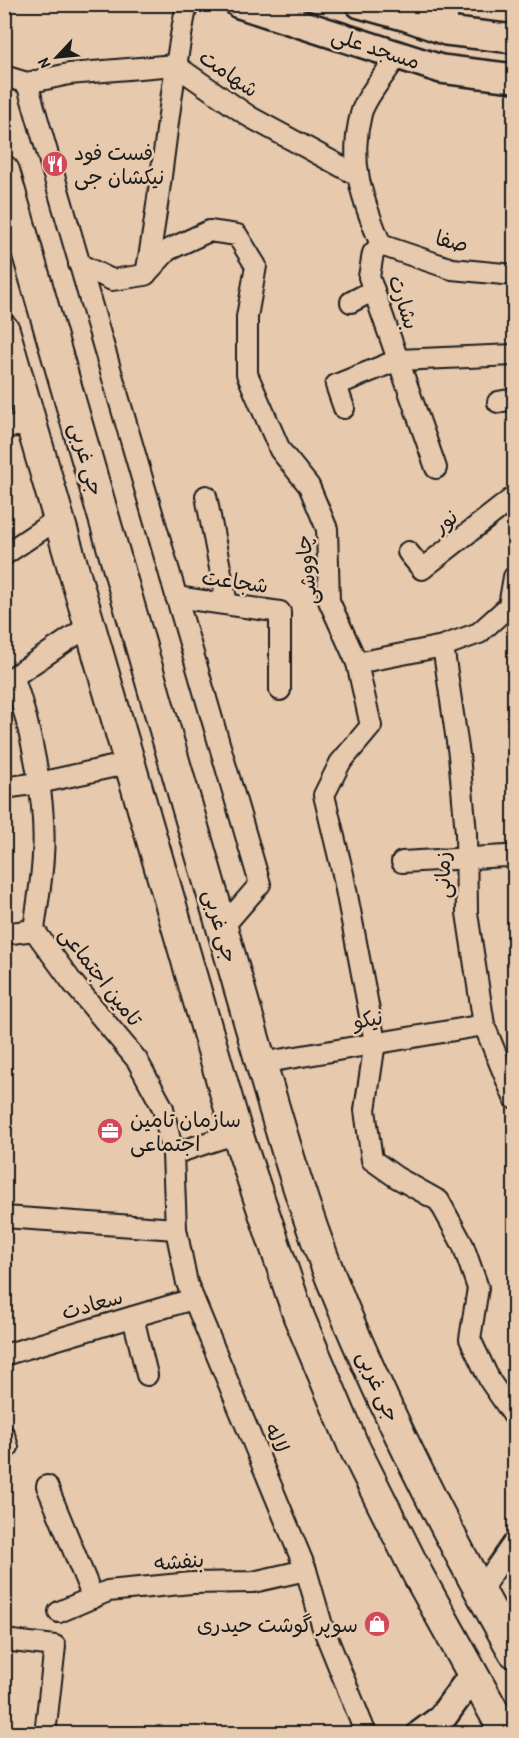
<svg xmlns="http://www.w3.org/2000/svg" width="519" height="1738" font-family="'Patrick Hand','Playpen Sans Arabic',sans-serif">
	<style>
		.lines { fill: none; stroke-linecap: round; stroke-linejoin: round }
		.street-casing { stroke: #1c1c1c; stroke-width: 24 }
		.secondary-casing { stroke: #1c1c1c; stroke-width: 32 }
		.primary-casing { stroke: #1c1c1c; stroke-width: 34 }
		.street { stroke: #e7c9ad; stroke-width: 20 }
		.secondary { stroke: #e7c9ad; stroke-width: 27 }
		.primary { stroke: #e7c9ad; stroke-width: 30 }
		.labels { text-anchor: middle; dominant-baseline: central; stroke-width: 5; stroke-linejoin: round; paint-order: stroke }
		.street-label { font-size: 21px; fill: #1c1c1c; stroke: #e7c9ad }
		.poi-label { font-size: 21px; fill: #1c1c1c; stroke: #e7c9ad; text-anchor: start }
	</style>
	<rect width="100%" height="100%" fill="#e7c9ad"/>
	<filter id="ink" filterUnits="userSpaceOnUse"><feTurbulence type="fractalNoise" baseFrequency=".0167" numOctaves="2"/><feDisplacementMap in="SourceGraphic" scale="12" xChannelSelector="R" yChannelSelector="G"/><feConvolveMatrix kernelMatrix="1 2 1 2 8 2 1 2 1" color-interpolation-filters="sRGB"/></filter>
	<g filter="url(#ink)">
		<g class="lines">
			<g class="street-casing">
				<g id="street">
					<path d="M446 31 448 4"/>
					<path d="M4 76 27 83 260 884 222 928"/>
					<path d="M27 83 69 74 175 65 250 117 357 175"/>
					<path d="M381 245 373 253 369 277 436 468"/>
					<path d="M381 245C363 200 348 164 361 114 365 97 388 71 398 55"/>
					<path d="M381 245 452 269 514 275"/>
					<path d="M79 264 112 280 145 275 168 250 209 231 237 235 256 266 247 317V374L280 450 309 486 327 529 329 601 357 663 371 726 340 763 324 795 343 874 375 1042 365 1110 372 1160 396 1177 439 1201 463 1245 478 1288 470 1339 490 1381 514 1416"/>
					<path d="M146 274C163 185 168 94 187 4"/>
					<path d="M351 302 374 290"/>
					<path d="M498 402 514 399"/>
					<path d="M344 408 336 385 398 360 514 355"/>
					<path d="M4 427 32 425"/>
					<path d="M206 496 227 604"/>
					<path d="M408 552 422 569 514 497"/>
					<path d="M4 555 59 518"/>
					<path d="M176 597 280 612V690"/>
					<path d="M443 646 459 755 466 833 467 913 484 1025 514 1098"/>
					<path d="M357 663 443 646 479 633 509 606 514 577"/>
					<path d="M14 678C31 729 47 803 43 856 42 880 37 905 34 930L72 982 137 1060 163 1108 173 1154 176 1229 187 1283 306 1570 322 1625 366 1734"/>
					<path d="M4 683 90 625"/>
					<path d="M4 788 39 783 130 763"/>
					<path d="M402 862 506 856 514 859"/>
					<path d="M4 934 34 930"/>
					<path d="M261 1063 484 1025"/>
					<path d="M173 1154 237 1133"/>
					<path d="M4 1217 176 1229"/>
					<path d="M133 1317 147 1375"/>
					<path d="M4 1355 193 1299"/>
					<path d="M4 1435 8 1447"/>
					<path d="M47 1486 93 1598"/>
					<path d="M480 1591 514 1542"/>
					<path d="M59 1612 108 1591 191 1583 253 1582 306 1570"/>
					<path d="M4 1640 55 1646 45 1734"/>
				</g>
			</g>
			<g class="secondary-casing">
				<g id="secondary">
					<path d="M239 4 441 69 514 78"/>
					<path d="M360 4 407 17 446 31 514 39"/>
					<path d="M421 1734 441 1719 473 1675"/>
				</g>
			</g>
			<g class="primary-casing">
				<g id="primary">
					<path d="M4 171 261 1063C282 1135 303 1208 331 1278 382 1407 446 1532 514 1652"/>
					<path d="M4 330 237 1133 299 1317 353 1445 418 1575 506 1734"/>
				</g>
			</g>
			<use href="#street" class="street"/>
			<use href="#secondary" class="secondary"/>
			<use href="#primary" class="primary"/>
		</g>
	</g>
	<defs>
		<g id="restaurant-disc" transform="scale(1.35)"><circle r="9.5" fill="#d1495b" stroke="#e7c9ad"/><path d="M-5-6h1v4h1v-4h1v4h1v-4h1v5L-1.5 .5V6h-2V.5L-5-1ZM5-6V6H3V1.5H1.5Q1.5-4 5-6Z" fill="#fff"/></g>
		<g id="office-disc" transform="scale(1.35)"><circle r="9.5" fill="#d1495b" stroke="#e7c9ad"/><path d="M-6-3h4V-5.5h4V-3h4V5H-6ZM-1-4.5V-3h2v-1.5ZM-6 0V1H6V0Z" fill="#fff"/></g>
		<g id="shop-disc" transform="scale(1.35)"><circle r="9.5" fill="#d1495b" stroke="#e7c9ad"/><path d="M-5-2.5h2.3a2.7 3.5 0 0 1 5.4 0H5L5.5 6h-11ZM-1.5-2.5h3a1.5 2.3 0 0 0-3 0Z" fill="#fff"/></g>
	</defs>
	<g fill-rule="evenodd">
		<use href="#restaurant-disc" x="55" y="164"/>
		<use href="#office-disc" x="110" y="1131"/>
		<use href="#shop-disc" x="377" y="1624"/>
	</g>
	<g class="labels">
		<g class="street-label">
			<text transform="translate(376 48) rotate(18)">مسجد علی</text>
			<text transform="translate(229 73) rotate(35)">شهامت</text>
			<text transform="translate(452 241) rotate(14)">صفا</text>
			<text transform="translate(404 302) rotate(72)">بشارت</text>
			<text transform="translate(87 459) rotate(74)">جی غربی</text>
			<text transform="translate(445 521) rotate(-38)">نور</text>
			<text transform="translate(306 570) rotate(-96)">چاووشی</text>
			<text transform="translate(235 581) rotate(8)">شجاعت</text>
			<text transform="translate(442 875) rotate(-90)">زمانی</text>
			<text transform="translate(221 926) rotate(74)">جی غربی</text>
			<text transform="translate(101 976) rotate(52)">تامین اجتماعی</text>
			<text transform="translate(368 1019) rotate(-10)">نیکو</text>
			<text transform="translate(92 1304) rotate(-16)">سعادت</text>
			<text transform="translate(379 1386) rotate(66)">جی غربی</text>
			<text transform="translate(277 1438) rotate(67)">لاله</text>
			<text transform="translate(179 1561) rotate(-4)">بنفشه</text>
		</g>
		<g class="poi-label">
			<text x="74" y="152">فست فود<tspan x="74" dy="24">نیکشان جی</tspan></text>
			<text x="130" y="1119">سازمان تامین<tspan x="130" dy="24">اجتماعی</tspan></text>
			<text x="358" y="1624" text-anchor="end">سوپر گوشت حیدری</text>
		</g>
	</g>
	<rect width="519" height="1738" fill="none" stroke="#e7c9ad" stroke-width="24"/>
	<rect x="12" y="12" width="495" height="1714" fill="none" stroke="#1c1c1c" stroke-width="2" filter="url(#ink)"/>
	<g transform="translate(57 57) rotate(244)" stroke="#e7c9ad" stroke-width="4.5" paint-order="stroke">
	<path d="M0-4.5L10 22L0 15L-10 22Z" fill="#1c1c1c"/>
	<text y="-9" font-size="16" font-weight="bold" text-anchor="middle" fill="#1c1c1c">N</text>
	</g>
</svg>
